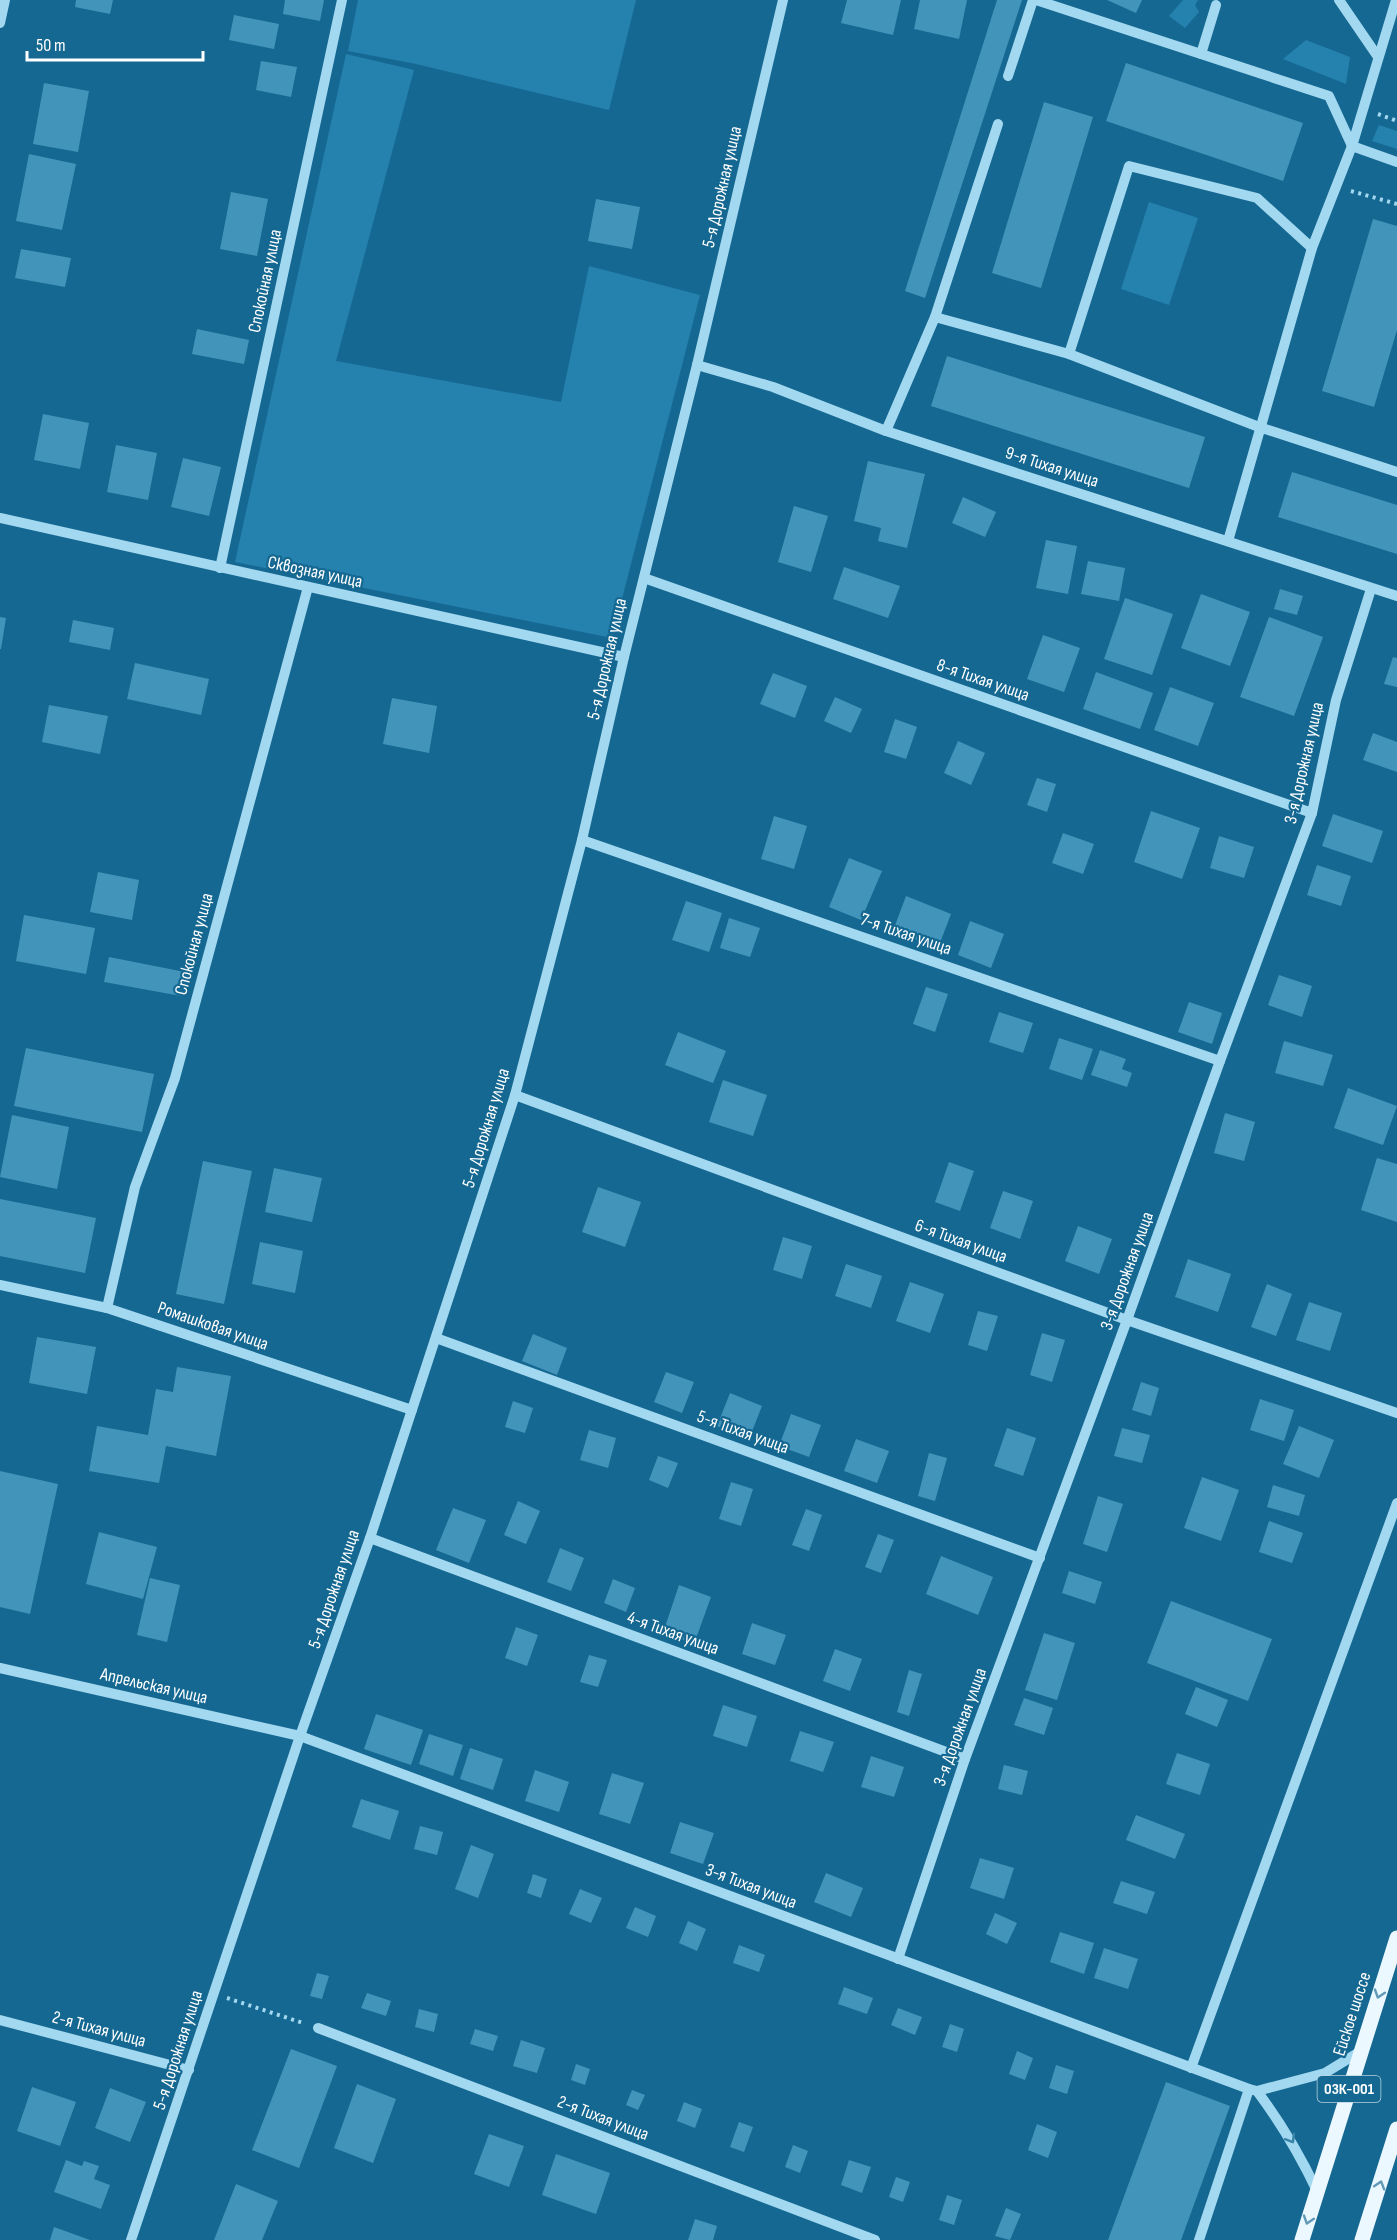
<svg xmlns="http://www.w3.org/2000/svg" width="1397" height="2240" font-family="'Sofia Sans Condensed',sans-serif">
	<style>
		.green { fill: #2582ae }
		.building { fill: #4394bb }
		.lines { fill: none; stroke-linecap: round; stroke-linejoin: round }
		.path { stroke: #a3d8f1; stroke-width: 4; stroke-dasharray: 3 4.5; stroke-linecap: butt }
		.minor { stroke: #a3d8f1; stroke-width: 10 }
		.major { stroke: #ecf8ff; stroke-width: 15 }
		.oneway { stroke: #609ab8 }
		.oneway2 { stroke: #3884a9 }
		.labels { text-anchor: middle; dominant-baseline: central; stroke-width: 4.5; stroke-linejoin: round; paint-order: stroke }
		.shield { fill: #156891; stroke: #b9d2de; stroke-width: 1.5 }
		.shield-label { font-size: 16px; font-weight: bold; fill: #fff }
		.street-label { font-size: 18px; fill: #fff; stroke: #156891 }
	</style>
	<rect width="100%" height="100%" fill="#156891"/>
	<g class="green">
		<path d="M358 0H636L609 110 416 64 348 51Z"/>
		<path d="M1183 0H1198L1195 5 1199 12 1185 28 1169 16Z"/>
		<path d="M1306 40 1350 57 1346 84 1283 59Z"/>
		<path d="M346 54 414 70 336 361 561 402 589 266 700 295 612 638 235 562Z"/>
		<path d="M1379 125 1397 131V149L1372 141Z"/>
		<path d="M1149 202 1198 218 1169 305 1121 289Z"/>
	</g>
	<g class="building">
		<path d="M76 0H113L110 14 75 7Z"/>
		<path d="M285 0H324L320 21 283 14Z"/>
		<path d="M847 0H901L893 35 841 23Z"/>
		<path d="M920 0H967L959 39 914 29Z"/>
		<path d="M997 0H1022L925 298 905 291Z"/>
		<path d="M1107 0H1142L1136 13Z"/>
		<path d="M234 15 279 24 274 49 229 40Z"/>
		<path d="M261 61 297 67 291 97 256 90Z"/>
		<path d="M1126 63 1303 123 1283 181 1106 121Z"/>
		<path d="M44 83 89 91 78 152 33 144Z"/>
		<path d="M1044 102 1093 117 1041 288 992 273Z"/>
		<path d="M29 154 76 164 62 230 16 221Z"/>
		<path d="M231 192 268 199 257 256 220 249Z"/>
		<path d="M596 199 640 207 632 249 588 241Z"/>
		<path d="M1373 219 1397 226V330L1374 407 1322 391Z"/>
		<path d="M21 249 71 258 65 287 15 278Z"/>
		<path d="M197 329 249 340 244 364 192 354Z"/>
		<path d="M947 356 1205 437 1189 488 931 406Z"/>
		<path d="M43 414 89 423 80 469 34 460Z"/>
		<path d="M116 445 157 453 148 500 107 492Z"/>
		<path d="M183 458 221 467 209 516 171 507Z"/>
		<path d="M868 461 925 474 907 548 878 541 881 528 854 521Z"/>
		<path d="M1292 472 1397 505V554L1278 517Z"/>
		<path d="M963 497 996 512 985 537 952 523Z"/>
		<path d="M794 506 828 516 811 572 778 562Z"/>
		<path d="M1046 540 1077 546 1068 594 1036 588Z"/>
		<path d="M1088 561 1125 568 1119 601 1081 594Z"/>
		<path d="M844 567 900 586 888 618 833 599Z"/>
		<path d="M1280 589 1303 596 1297 615 1274 609Z"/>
		<path d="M1201 594 1250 612 1230 666 1181 648Z"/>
		<path d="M1125 598 1173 614 1152 675 1104 659Z"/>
		<path d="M0 617 6 618 1 649H0Z"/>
		<path d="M1269 617 1323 637 1294 716 1240 697Z"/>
		<path d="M73 620 114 628 110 650 69 642Z"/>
		<path d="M1043 635 1080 648 1064 692 1027 679Z"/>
		<path d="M1393 657 1397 658V687L1384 684Z"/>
		<path d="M135 663 209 679 201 715 127 699Z"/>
		<path d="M1096 672 1153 693 1140 729 1083 709Z"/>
		<path d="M773 673 807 686 795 718 760 704Z"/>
		<path d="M1170 687 1214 703 1198 746 1154 730Z"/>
		<path d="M835 697 862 709 851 733 824 721Z"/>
		<path d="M392 698 437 706 429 753 383 744Z"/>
		<path d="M49 705 108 716 100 754 42 742Z"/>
		<path d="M895 719 917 727 906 759 884 752Z"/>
		<path d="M1373 733 1397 742V772L1363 760Z"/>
		<path d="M958 741 985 753 971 785 944 773Z"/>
		<path d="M1037 778 1056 784 1047 812 1027 805Z"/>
		<path d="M1151 811 1200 828 1182 879 1134 862Z"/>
		<path d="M1333 814 1383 831 1372 863 1322 846Z"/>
		<path d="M774 816 807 826 794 869 761 859Z"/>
		<path d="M1063 833 1094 844 1083 874 1052 863Z"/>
		<path d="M1219 836 1254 847 1244 878 1210 868Z"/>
		<path d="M849 858 882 871 861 920 829 907Z"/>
		<path d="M1317 865 1351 876 1341 906 1307 895Z"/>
		<path d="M98 872 139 880 132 920 90 912Z"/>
		<path d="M906 896 951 914 938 948 893 931Z"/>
		<path d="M686 901 722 913 709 952 672 940Z"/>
		<path d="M24 915 95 928 86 974 16 961Z"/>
		<path d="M729 918 760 928 750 957 720 948Z"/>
		<path d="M970 921 1004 934 991 968 958 955Z"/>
		<path d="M109 957 185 972 181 996 104 982Z"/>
		<path d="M1279 975 1312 986 1302 1017 1268 1005Z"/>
		<path d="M926 987 948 994 935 1032 913 1024Z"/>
		<path d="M1189 1002 1222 1013 1212 1044 1178 1032Z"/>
		<path d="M999 1012 1033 1023 1023 1053 989 1042Z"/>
		<path d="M678 1032 726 1051 713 1083 665 1065Z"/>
		<path d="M1059 1038 1093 1049 1082 1080 1049 1069Z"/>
		<path d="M1284 1041 1333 1055 1323 1086 1275 1073Z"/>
		<path d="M26 1048 154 1074 142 1132 14 1106Z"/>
		<path d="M1100 1050 1126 1059 1122 1069 1132 1073 1127 1087 1091 1075Z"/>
		<path d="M723 1080 767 1095 753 1136 709 1122Z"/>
		<path d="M1348 1088 1397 1106 1383 1145 1334 1128Z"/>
		<path d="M1225 1113 1255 1122 1244 1161 1214 1153Z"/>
		<path d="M12 1115 69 1127 57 1189 0 1177Z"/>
		<path d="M1377 1158 1397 1164V1222L1361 1210Z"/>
		<path d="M203 1161 252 1171 224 1304 176 1294Z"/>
		<path d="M949 1162 974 1171 960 1211 935 1202Z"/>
		<path d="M274 1168 322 1178 312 1222 265 1212Z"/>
		<path d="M598 1187 641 1202 625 1247 582 1232Z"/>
		<path d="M1003 1191 1033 1201 1020 1239 990 1228Z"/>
		<path d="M0 1199 96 1218 85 1273 0 1256Z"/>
		<path d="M1078 1226 1112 1239 1099 1274 1065 1261Z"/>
		<path d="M783 1237 812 1246 802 1279 773 1270Z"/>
		<path d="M260 1242 303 1251 295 1293 252 1284Z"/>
		<path d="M1188 1259 1231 1274 1218 1312 1175 1297Z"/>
		<path d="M846 1264 882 1276 871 1308 835 1296Z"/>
		<path d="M910 1282 944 1294 930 1333 896 1321Z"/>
		<path d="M1267 1284 1292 1294 1276 1336 1251 1327Z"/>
		<path d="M1309 1302 1342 1313 1330 1351 1296 1340Z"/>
		<path d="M978 1311 998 1316 987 1351 968 1345Z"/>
		<path d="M1042 1333 1065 1340 1052 1382 1030 1375Z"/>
		<path d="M533 1334 567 1348 557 1375 522 1361Z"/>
		<path d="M37 1337 96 1347 87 1394 29 1383Z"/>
		<path d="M177 1367 231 1376 216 1456 166 1446 159 1483 89 1471 97 1426 148 1435 156 1389 173 1392Z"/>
		<path d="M666 1372 694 1382 682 1413 654 1402Z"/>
		<path d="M1141 1382 1159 1388 1151 1416 1132 1410Z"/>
		<path d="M730 1393 762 1406 749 1439 717 1426Z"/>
		<path d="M1260 1399 1294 1410 1284 1441 1250 1430Z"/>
		<path d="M513 1401 533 1408 525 1433 505 1427Z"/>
		<path d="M791 1414 821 1425 809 1457 779 1446Z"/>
		<path d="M1299 1426 1334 1440 1319 1478 1283 1464Z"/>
		<path d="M1007 1428 1036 1438 1023 1476 994 1466Z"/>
		<path d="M1122 1428 1150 1435 1142 1463 1114 1456Z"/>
		<path d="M589 1430 616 1438 608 1468 580 1460Z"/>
		<path d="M856 1439 889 1451 877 1483 844 1471Z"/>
		<path d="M929 1453 947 1458 935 1501 918 1496Z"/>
		<path d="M658 1456 678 1463 668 1488 649 1480Z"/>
		<path d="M0 1471 58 1484 30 1614 0 1607Z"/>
		<path d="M1202 1477 1239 1490 1221 1541 1184 1528Z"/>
		<path d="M731 1482 753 1489 741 1526 719 1519Z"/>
		<path d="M1273 1485 1305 1495 1299 1516 1267 1507Z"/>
		<path d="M1098 1496 1123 1504 1107 1552 1083 1544Z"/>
		<path d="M518 1501 540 1511 526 1544 504 1535Z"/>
		<path d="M453 1508 486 1520 469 1563 436 1550Z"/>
		<path d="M806 1509 822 1515 809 1551 792 1545Z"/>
		<path d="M1269 1521 1303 1533 1292 1563 1259 1552Z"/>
		<path d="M99 1532 157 1547 143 1599 86 1584Z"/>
		<path d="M878 1534 894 1540 881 1573 865 1567Z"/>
		<path d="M560 1548 584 1558 571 1591 547 1582Z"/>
		<path d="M941 1556 993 1577 978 1615 926 1594Z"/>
		<path d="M1069 1571 1102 1582 1095 1604 1062 1593Z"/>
		<path d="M150 1578 180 1585 167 1642 137 1635Z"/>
		<path d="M613 1579 635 1588 626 1612 604 1603Z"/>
		<path d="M679 1585 711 1597 694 1644 663 1633Z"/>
		<path d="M1171 1601 1272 1639 1248 1701 1147 1663Z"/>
		<path d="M752 1623 786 1635 775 1665 742 1654Z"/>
		<path d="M516 1627 538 1635 527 1666 505 1658Z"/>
		<path d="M1044 1633 1075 1643 1057 1700 1025 1690Z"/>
		<path d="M835 1649 862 1659 850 1691 823 1681Z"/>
		<path d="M589 1655 607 1660 598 1687 580 1682Z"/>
		<path d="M909 1670 922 1674 909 1716 897 1712Z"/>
		<path d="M1196 1687 1228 1700 1217 1727 1185 1714Z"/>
		<path d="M1024 1698 1053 1708 1044 1735 1014 1725Z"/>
		<path d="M723 1705 757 1716 747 1747 713 1736Z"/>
		<path d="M376 1714 423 1730 411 1765 364 1749Z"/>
		<path d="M800 1731 834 1742 823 1772 790 1761Z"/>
		<path d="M429 1734 463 1745 453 1776 419 1764Z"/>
		<path d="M470 1748 503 1759 493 1790 460 1779Z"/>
		<path d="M1177 1753 1210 1764 1200 1795 1166 1784Z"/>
		<path d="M871 1756 904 1767 894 1797 861 1787Z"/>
		<path d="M1004 1765 1028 1771 1022 1795 998 1789Z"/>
		<path d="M535 1770 569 1782 559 1812 525 1801Z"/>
		<path d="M612 1773 644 1783 630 1824 599 1814Z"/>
		<path d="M361 1799 399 1811 390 1840 352 1827Z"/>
		<path d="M1136 1815 1185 1834 1175 1859 1126 1840Z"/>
		<path d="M680 1822 714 1833 703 1864 670 1853Z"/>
		<path d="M420 1826 443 1832 437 1855 414 1849Z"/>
		<path d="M471 1845 494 1854 478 1898 455 1889Z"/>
		<path d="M980 1858 1014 1868 1004 1899 970 1888Z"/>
		<path d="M826 1873 863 1888 851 1917 814 1902Z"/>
		<path d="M533 1874 547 1879 541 1898 527 1893Z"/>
		<path d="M1121 1881 1155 1892 1147 1914 1113 1903Z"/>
		<path d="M580 1889 602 1898 591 1923 569 1914Z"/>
		<path d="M635 1907 656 1916 648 1937 626 1928Z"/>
		<path d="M995 1913 1017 1923 1007 1944 986 1934Z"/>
		<path d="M688 1921 706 1929 697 1951 679 1943Z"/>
		<path d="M1060 1932 1094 1943 1084 1974 1050 1962Z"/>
		<path d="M739 1945 765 1955 759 1972 733 1963Z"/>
		<path d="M1104 1948 1138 1959 1128 1989 1094 1978Z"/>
		<path d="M317 1973 329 1976 322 1999 310 1996Z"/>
		<path d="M844 1987 873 1998 867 2014 838 2004Z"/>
		<path d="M367 1993 391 2001 386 2016 361 2008Z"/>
		<path d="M898 2008 922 2017 915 2035 891 2025Z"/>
		<path d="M419 2009 438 2014 434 2032 415 2027Z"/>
		<path d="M950 2024 964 2029 957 2052 942 2047Z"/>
		<path d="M475 2029 498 2036 493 2051 470 2044Z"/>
		<path d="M521 2040 545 2048 537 2073 513 2066Z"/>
		<path d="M291 2049 337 2066 299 2168 252 2150Z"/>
		<path d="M1017 2051 1033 2058 1025 2080 1009 2074Z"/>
		<path d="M576 2064 590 2069 585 2085 571 2080Z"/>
		<path d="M1056 2065 1074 2071 1067 2094 1049 2088Z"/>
		<path d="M1166 2082 1230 2106 1181 2240H1108Z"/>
		<path d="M357 2084 396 2099 373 2163 334 2148Z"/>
		<path d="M32 2087 76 2102 60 2146 17 2131Z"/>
		<path d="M110 2088 146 2102 130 2142 95 2128Z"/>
		<path d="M632 2090 645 2095 638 2110 626 2105Z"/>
		<path d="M684 2102 702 2109 695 2128 677 2121Z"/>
		<path d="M739 2122 753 2127 744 2152 730 2147Z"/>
		<path d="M1037 2124 1057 2132 1048 2158 1028 2150Z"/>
		<path d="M489 2134 524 2146 509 2187 474 2174Z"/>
		<path d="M793 2145 808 2151 800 2173 785 2167Z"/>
		<path d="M556 2154 610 2173 596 2214 542 2195Z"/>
		<path d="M66 2160 82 2166 84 2161 99 2166 94 2179 110 2185 101 2209 54 2192Z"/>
		<path d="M849 2160 871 2167 862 2193 841 2185Z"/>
		<path d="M896 2177 910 2182 903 2202 889 2197Z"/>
		<path d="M236 2184 278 2201 262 2240H214Z"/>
		<path d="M947 2195 962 2200 954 2225 939 2220Z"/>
		<path d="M1006 2208 1021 2214 1010 2240 995 2236Z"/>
		<path d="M695 2219 717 2226 713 2240H688Z"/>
		<path d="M54 2227 90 2240H50Z"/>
	</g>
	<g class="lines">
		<g class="path">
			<path d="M1378 114 1397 121"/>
			<path d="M1351 191 1397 204"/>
			<path d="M227 1998 303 2023"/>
		</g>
		<g class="minor">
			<path d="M1036 0 1329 96 1352 146 1397 162"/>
			<path d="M1339 0 1378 57"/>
			<path d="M0 23 5 0"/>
			<path d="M1201 54 1216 5"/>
			<path d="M1008 76 1033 0"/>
			<path d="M935 317 1069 354 1259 427 1397 472"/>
			<path d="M1069 354 1129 166 1257 198 1312 248"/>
			<path d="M697 365 773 387 886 431 1397 596"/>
			<path d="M886 431 935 317 998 124"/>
			<path d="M0 518 624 657"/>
			<path d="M1228 541 1312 248 1352 146 1396 0"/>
			<path d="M220 568 342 0"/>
			<path d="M644 578 1312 813"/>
			<path d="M582 840 1220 1061"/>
			<path d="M515 1095 1127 1320 1397 1413"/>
			<path d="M0 1285 107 1308 412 1410"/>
			<path d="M107 1308 135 1187 175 1078 308 587"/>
			<path d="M436 1338 1040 1558"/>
			<path d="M370 1538 965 1759"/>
			<path d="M0 1668 300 1736 1249 2089 1257 2091 1325 2073 1361 2051"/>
			<path d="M898 1959 965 1759 1127 1320 1220 1061 1312 813 1336 700 1371 589"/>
			<path d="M0 2020 189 2070"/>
			<path d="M318 2028 875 2240"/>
			<path d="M1191 2068 1397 1503"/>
			<path d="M1257 2091C1281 2123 1300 2155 1317 2191"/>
			<path d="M131 2240 300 1736 370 1538 515 1095 582 840 624 657 697 365 783 0"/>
			<path d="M1199 2240 1249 2089"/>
		</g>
		<g class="major">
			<path d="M1302 2240 1397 1938"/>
			<path d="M1362 2240 1397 2129"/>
		</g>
	</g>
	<defs><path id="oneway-chevron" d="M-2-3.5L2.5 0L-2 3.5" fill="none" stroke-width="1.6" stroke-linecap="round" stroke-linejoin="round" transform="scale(1.5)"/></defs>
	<g class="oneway">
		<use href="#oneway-chevron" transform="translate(1379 1994) rotate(108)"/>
		<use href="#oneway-chevron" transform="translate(1380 2185) rotate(-73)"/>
		<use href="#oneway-chevron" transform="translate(1308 2220) rotate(108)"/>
	</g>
	<use class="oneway2" href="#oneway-chevron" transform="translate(1291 2139) rotate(59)"/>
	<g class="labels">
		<rect class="shield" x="1317.5" y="2076" width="63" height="26" rx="4.5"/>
		<g class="shield-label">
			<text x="1349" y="2089">03К-001</text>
		</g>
		<g class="street-label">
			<text transform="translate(722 187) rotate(-77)">5-я Дорожная улица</text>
			<text transform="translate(265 281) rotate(-78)">Спокойная улица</text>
			<text transform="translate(1052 467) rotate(18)">9-я Тихая улица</text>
			<text transform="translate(315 572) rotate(12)">Сквозная улица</text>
			<text transform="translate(607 659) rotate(-77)">5-я Дорожная улица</text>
			<text transform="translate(983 680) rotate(19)">8-я Тихая улица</text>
			<text transform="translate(1304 763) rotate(-77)">3-я Дорожная улица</text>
			<text transform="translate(906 934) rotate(19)">7-я Тихая улица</text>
			<text transform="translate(194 944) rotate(-75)">Спокойная улица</text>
			<text transform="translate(486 1128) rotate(-73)">5-я Дорожная улица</text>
			<text transform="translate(961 1241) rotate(20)">6-я Тихая улица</text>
			<text transform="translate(1127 1271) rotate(-70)">3-я Дорожная улица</text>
			<text transform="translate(213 1326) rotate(19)">Ромашковая улица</text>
			<text transform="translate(743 1432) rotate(20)">5-я Тихая улица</text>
			<text transform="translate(334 1589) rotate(-71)">5-я Дорожная улица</text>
			<text transform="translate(673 1633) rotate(20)">4-я Тихая улица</text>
			<text transform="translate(154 1686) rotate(13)">Апрельская улица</text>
			<text transform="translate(960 1727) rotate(-70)">3-я Дорожная улица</text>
			<text transform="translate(751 1886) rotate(21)">3-я Тихая улица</text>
			<text transform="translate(1352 2014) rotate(-72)">Ейское шоссе</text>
			<text transform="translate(99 2029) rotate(15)">2-я Тихая улица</text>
			<text transform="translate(178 2050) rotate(-72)">5-я Дорожная улица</text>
			<text transform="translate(603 2118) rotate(21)">2-я Тихая улица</text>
		</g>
	</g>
	<path d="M27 51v9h176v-9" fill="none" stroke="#ffffff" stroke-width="3"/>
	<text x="36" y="51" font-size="18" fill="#ffffff" stroke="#156891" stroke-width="4.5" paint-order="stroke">50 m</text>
</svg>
